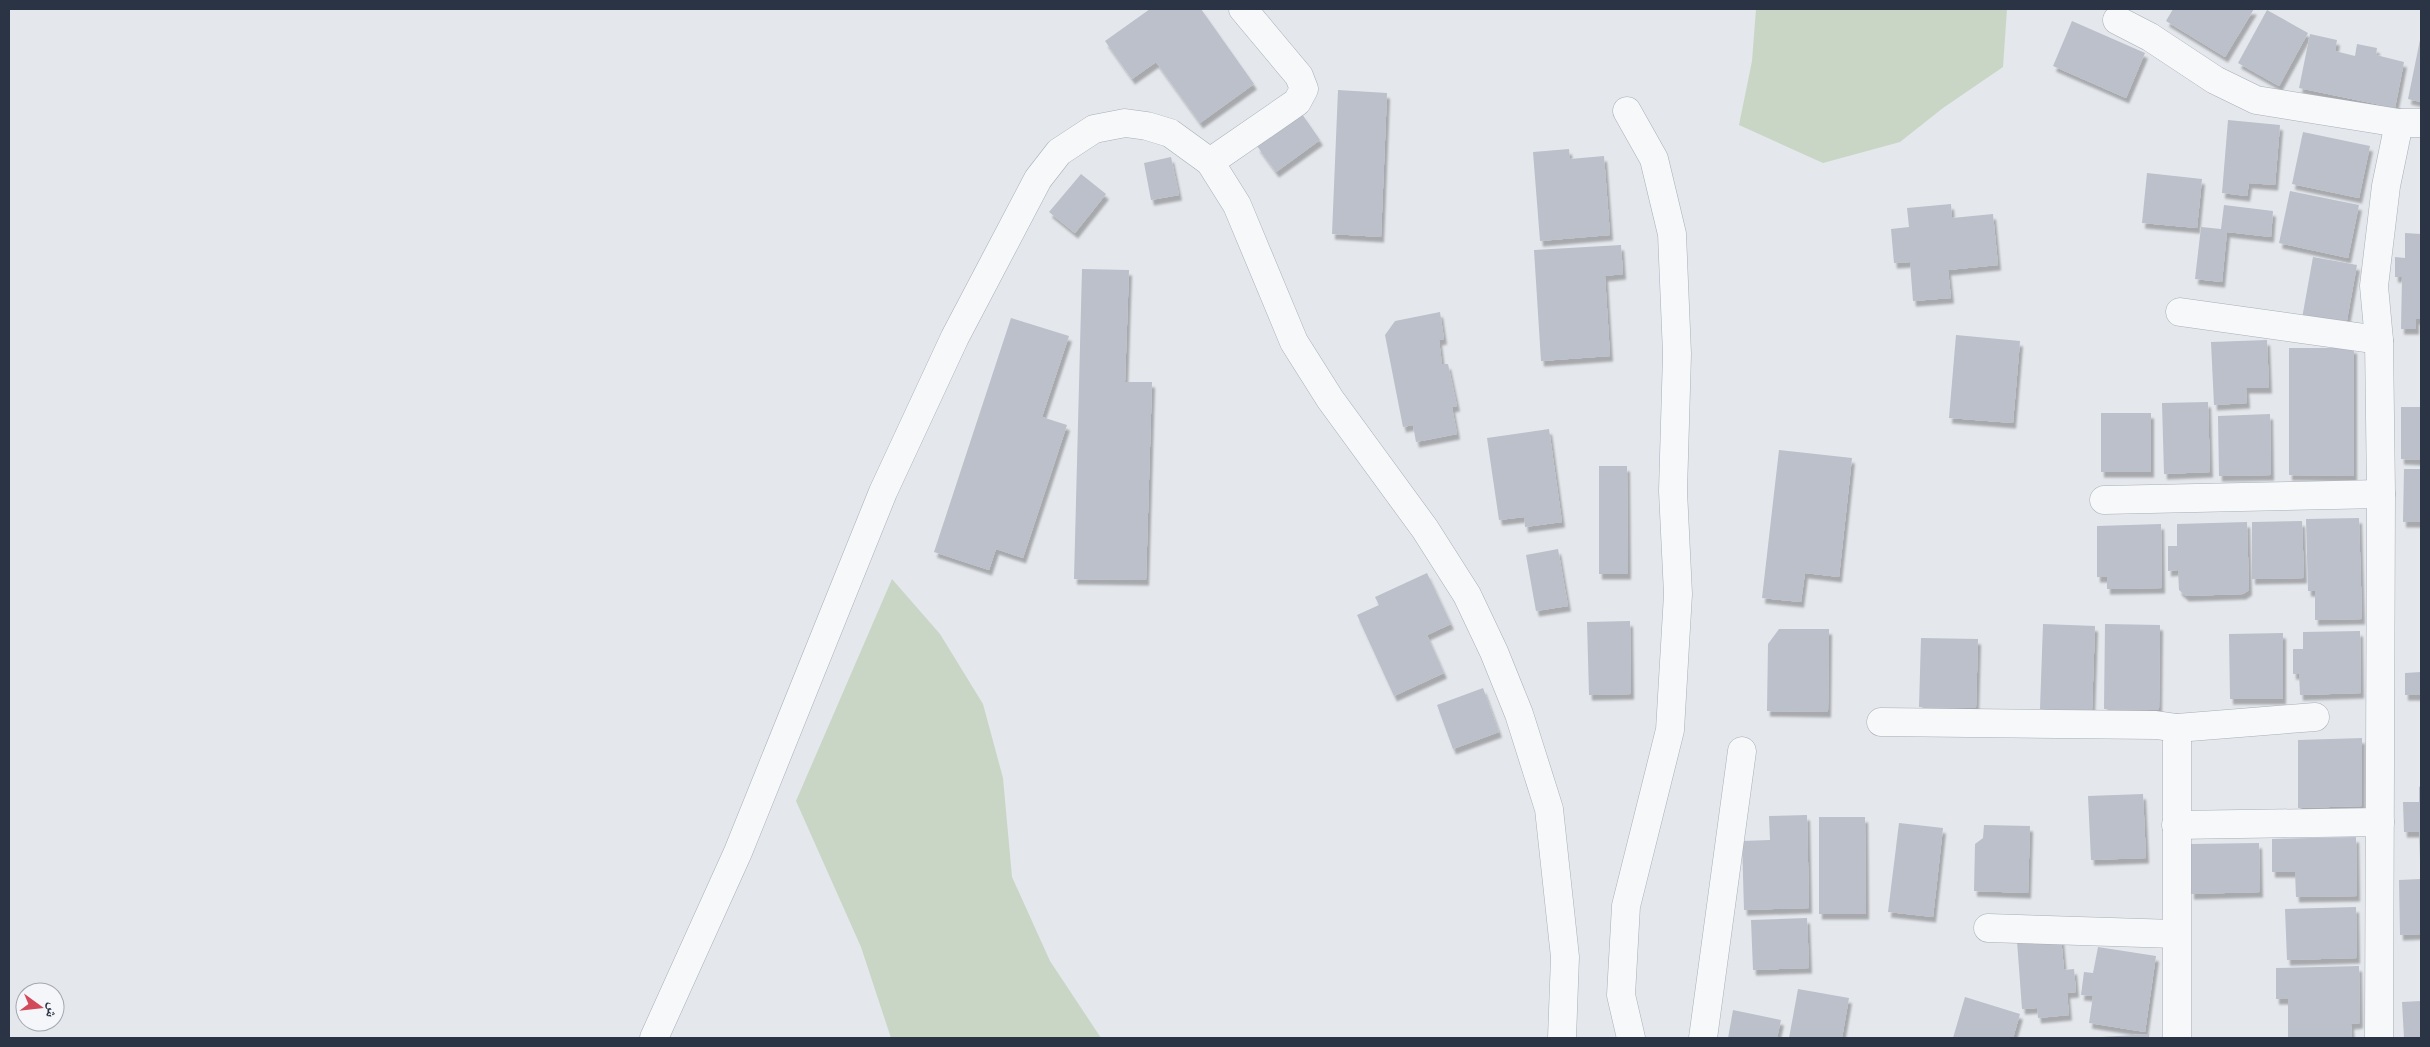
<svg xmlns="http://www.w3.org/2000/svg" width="2430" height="1047" font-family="Karla,'Noto Naskh Arabic',sans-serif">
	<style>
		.green { fill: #c9d6c5 }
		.building { fill: #bbc0ca; filter: url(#shadow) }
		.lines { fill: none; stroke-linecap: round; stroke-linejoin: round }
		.minor-casing { stroke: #a9aeb7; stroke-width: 29 }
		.minor { stroke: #f7f8fa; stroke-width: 28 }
	</style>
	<defs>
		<filter id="shadow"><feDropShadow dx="3" dy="5.5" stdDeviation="1" flood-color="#0004"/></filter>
	</defs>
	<rect width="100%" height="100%" fill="#e4e7ec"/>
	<g class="green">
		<path d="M1756 9H2007L2003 67 1943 108 1900 142 1823 163 1739 125 1752 61Z"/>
		<path d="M892 579 940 634 983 704 1003 778 1012 877 1050 961 1101 1038H891L861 947 796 801Z"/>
	</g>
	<g class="building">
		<path d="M1150 9H1201L1254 84 1200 123 1156 62 1132 79 1105 41Z"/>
		<path d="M2173 9H2254L2225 57 2166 21Z"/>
		<path d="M2267 10 2308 33 2279 86 2238 63Z"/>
		<path d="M2072 21 2145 53 2126 98 2053 66Z"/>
		<path d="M2310 34 2337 40 2335 51 2355 56 2357 44 2377 48 2376 55 2404 62 2395 108 2299 88Z"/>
		<path d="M2420 40H2421V102L2408 99Z"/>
		<path d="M1338 90 1387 93 1381 237 1332 234Z"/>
		<path d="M1302 114 1320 140 1276 172 1257 146Z"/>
		<path d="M2228 120 2280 125 2275 185 2249 183 2247 196 2222 193Z"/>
		<path d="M2303 132 2370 146 2359 198 2292 184Z"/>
		<path d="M1569 149 1570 159 1604 156 1610 235 1540 241 1533 152Z"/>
		<path d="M1171 157 1179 195 1151 200 1144 163Z"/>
		<path d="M2147 173 2202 179 2197 228 2142 223Z"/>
		<path d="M1081 174 1106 194 1075 233 1049 212Z"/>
		<path d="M2290 191 2359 205 2348 258 2279 243Z"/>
		<path d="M1951 204 1952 218 1993 214 1998 265 1948 270 1951 298 1913 301 1910 262 1894 263 1891 229 1909 227 1907 208Z"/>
		<path d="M2224 205 2273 211 2271 237 2227 232 2222 282 2195 279 2201 227 2221 229Z"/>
		<path d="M2405 233 2421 234V319H2416V329H2401L2402 277H2395V257L2405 258Z"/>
		<path d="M1621 245 1623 274 1605 276 1610 356 1541 361 1534 250Z"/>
		<path d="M2313 257 2357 265 2345 331 2301 324Z"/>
		<path d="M1082 269 1129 270 1125 382H1152L1146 580 1074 579Z"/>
		<path d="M1440 312 1444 339 1439 340 1442 364H1448L1457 406 1452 407 1457 434 1416 442 1413 425 1403 427 1385 335 1395 321Z"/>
		<path d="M1011 318 1069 336 1042 417 1067 425 1023 558 996 549 989 570 934 552Z"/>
		<path d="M1956 335 2020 341 2013 423 1949 418Z"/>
		<path d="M2267 340 2269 388H2246L2247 403 2214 405 2211 342Z"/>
		<path d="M2289 348H2354V476L2289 475Z"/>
		<path d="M2208 402 2210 472 2164 474 2162 403Z"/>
		<path d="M2401 407H2421V460L2401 459Z"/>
		<rect x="2101" y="413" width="50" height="59"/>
		<path d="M2270 414 2271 475 2219 476 2218 416Z"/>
		<path d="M1549 429 1562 522 1525 527 1524 517 1499 520 1487 438Z"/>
		<path d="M1779 450 1852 458 1839 577 1805 573 1801 602 1762 598Z"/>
		<path d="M1599 466H1627L1628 574H1599Z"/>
		<path d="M2404 469H2421V522H2403Z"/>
		<path d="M2359 518 2362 619 2315 620V591H2308L2306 519Z"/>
		<path d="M2302 521 2304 578 2252 579V522Z"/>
		<path d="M2247 522 2249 590 2243 594 2186 596 2179 590 2178 570 2168 571V546H2177V524Z"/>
		<path d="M2161 524 2162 588 2107 589V577H2097V526Z"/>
		<path d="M1558 549 1568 606 1536 611 1526 555Z"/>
		<path d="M1427 573 1451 624 1427 635 1444 673 1394 696 1357 615 1379 605 1375 597Z"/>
		<path d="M1630 621 1631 694 1589 695 1587 622Z"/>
		<path d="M2043 624 2095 626 2092 711 2040 709Z"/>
		<path d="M2105 624 2160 625 2159 710 2104 709Z"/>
		<path d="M1779 629H1829L1828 712 1767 711 1768 644Z"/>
		<path d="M2360 631 2361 693 2300 695 2299 674H2293V649H2303V632Z"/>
		<path d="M2283 633V699H2230L2229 634Z"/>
		<path d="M1921 638 1978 639 1976 708 1919 707Z"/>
		<path d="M2421 672V695H2405V673Z"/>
		<path d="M1483 688 1499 732 1453 749 1437 705Z"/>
		<path d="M2362 738V806L2298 808V740Z"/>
		<path d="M2421 786V860H2420L2419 832H2404L2403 802H2419V787Z"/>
		<path d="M2143 794 2146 858 2091 860 2088 796Z"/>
		<path d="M1807 815 1809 908 1744 910 1742 841 1770 840 1769 816Z"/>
		<path d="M1819 817H1865L1866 914H1819Z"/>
		<path d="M1899 823 1943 828 1933 917 1888 912Z"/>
		<path d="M1984 825 2030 826 2028 893 1974 891 1975 844 1983 838Z"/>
		<path d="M2356 837 2357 896 2296 897 2295 872H2272V839Z"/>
		<path d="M2259 843 2260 892 2191 894V844Z"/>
		<path d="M2421 879V934L2400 935 2399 880Z"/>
		<path d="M2356 907 2357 958 2287 960 2285 909Z"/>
		<path d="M1807 918 1809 968 1753 970 1751 920Z"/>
		<path d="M2061 937 2064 970 2074 969 2076 992 2067 993 2069 1015 2038 1018 2037 1008 2022 1009 2017 941Z"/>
		<path d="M2098 947 2156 956 2145 1032 2089 1023 2093 996 2081 995 2084 972 2093 973Z"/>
		<path d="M2359 966 2360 1023 2351 1024 2352 1038H2288V999H2276V968Z"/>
		<path d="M1798 989 1849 998 1842 1038H1789Z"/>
		<path d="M1965 997 2020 1014 2013 1038H1953Z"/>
		<path d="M2421 1001V1038H2404L2402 1002Z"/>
		<path d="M1733 1010 1781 1020 1777 1038H1728Z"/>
		<path d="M2149 1034V1038H2102L2101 1037Z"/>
	</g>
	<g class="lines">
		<g class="minor-casing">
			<g id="minor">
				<path d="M2117 20 2150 37 2215 80 2256 100 2399 123H2421"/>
				<path d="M1627 111 1654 159 1672 234 1677 354 1673 491 1678 594 1670 730 1626 906 1621 995 1631 1038"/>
				<path d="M1210 162 1297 102 1304 89 1299 76 1243 9"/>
				<path d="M2180 312 2379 340"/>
				<path d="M2104 500 2381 494"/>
				<path d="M1881 722 2156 725 2177 728V1038"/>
				<path d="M2177 728 2315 717"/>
				<path d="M2176 825 2380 822"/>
				<path d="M1988 928 2175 934"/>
				<path d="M654 1038 738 852 883 492 955 337 1038 179 1059 152 1094 129 1125 123 1147 126 1170 133 1210 162 1237 205 1294 342 1330 399 1425 529 1467 595 1494 652 1519 714 1549 809 1565 957 1562 1038"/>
				<path d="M1703 1038 1742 751"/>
				<path d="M2379 1038 2381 494 2379 340 2374 286 2386 186 2399 123"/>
			</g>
		</g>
		<use href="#minor" class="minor"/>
	</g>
	<rect width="2430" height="1047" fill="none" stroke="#2b3445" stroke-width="20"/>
	<g transform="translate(40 1007) rotate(105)"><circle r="24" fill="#f4f6f9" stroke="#a4a8b1"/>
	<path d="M0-4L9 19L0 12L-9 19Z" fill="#d1495b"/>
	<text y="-8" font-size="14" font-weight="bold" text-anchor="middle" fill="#2b3445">ش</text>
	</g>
</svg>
